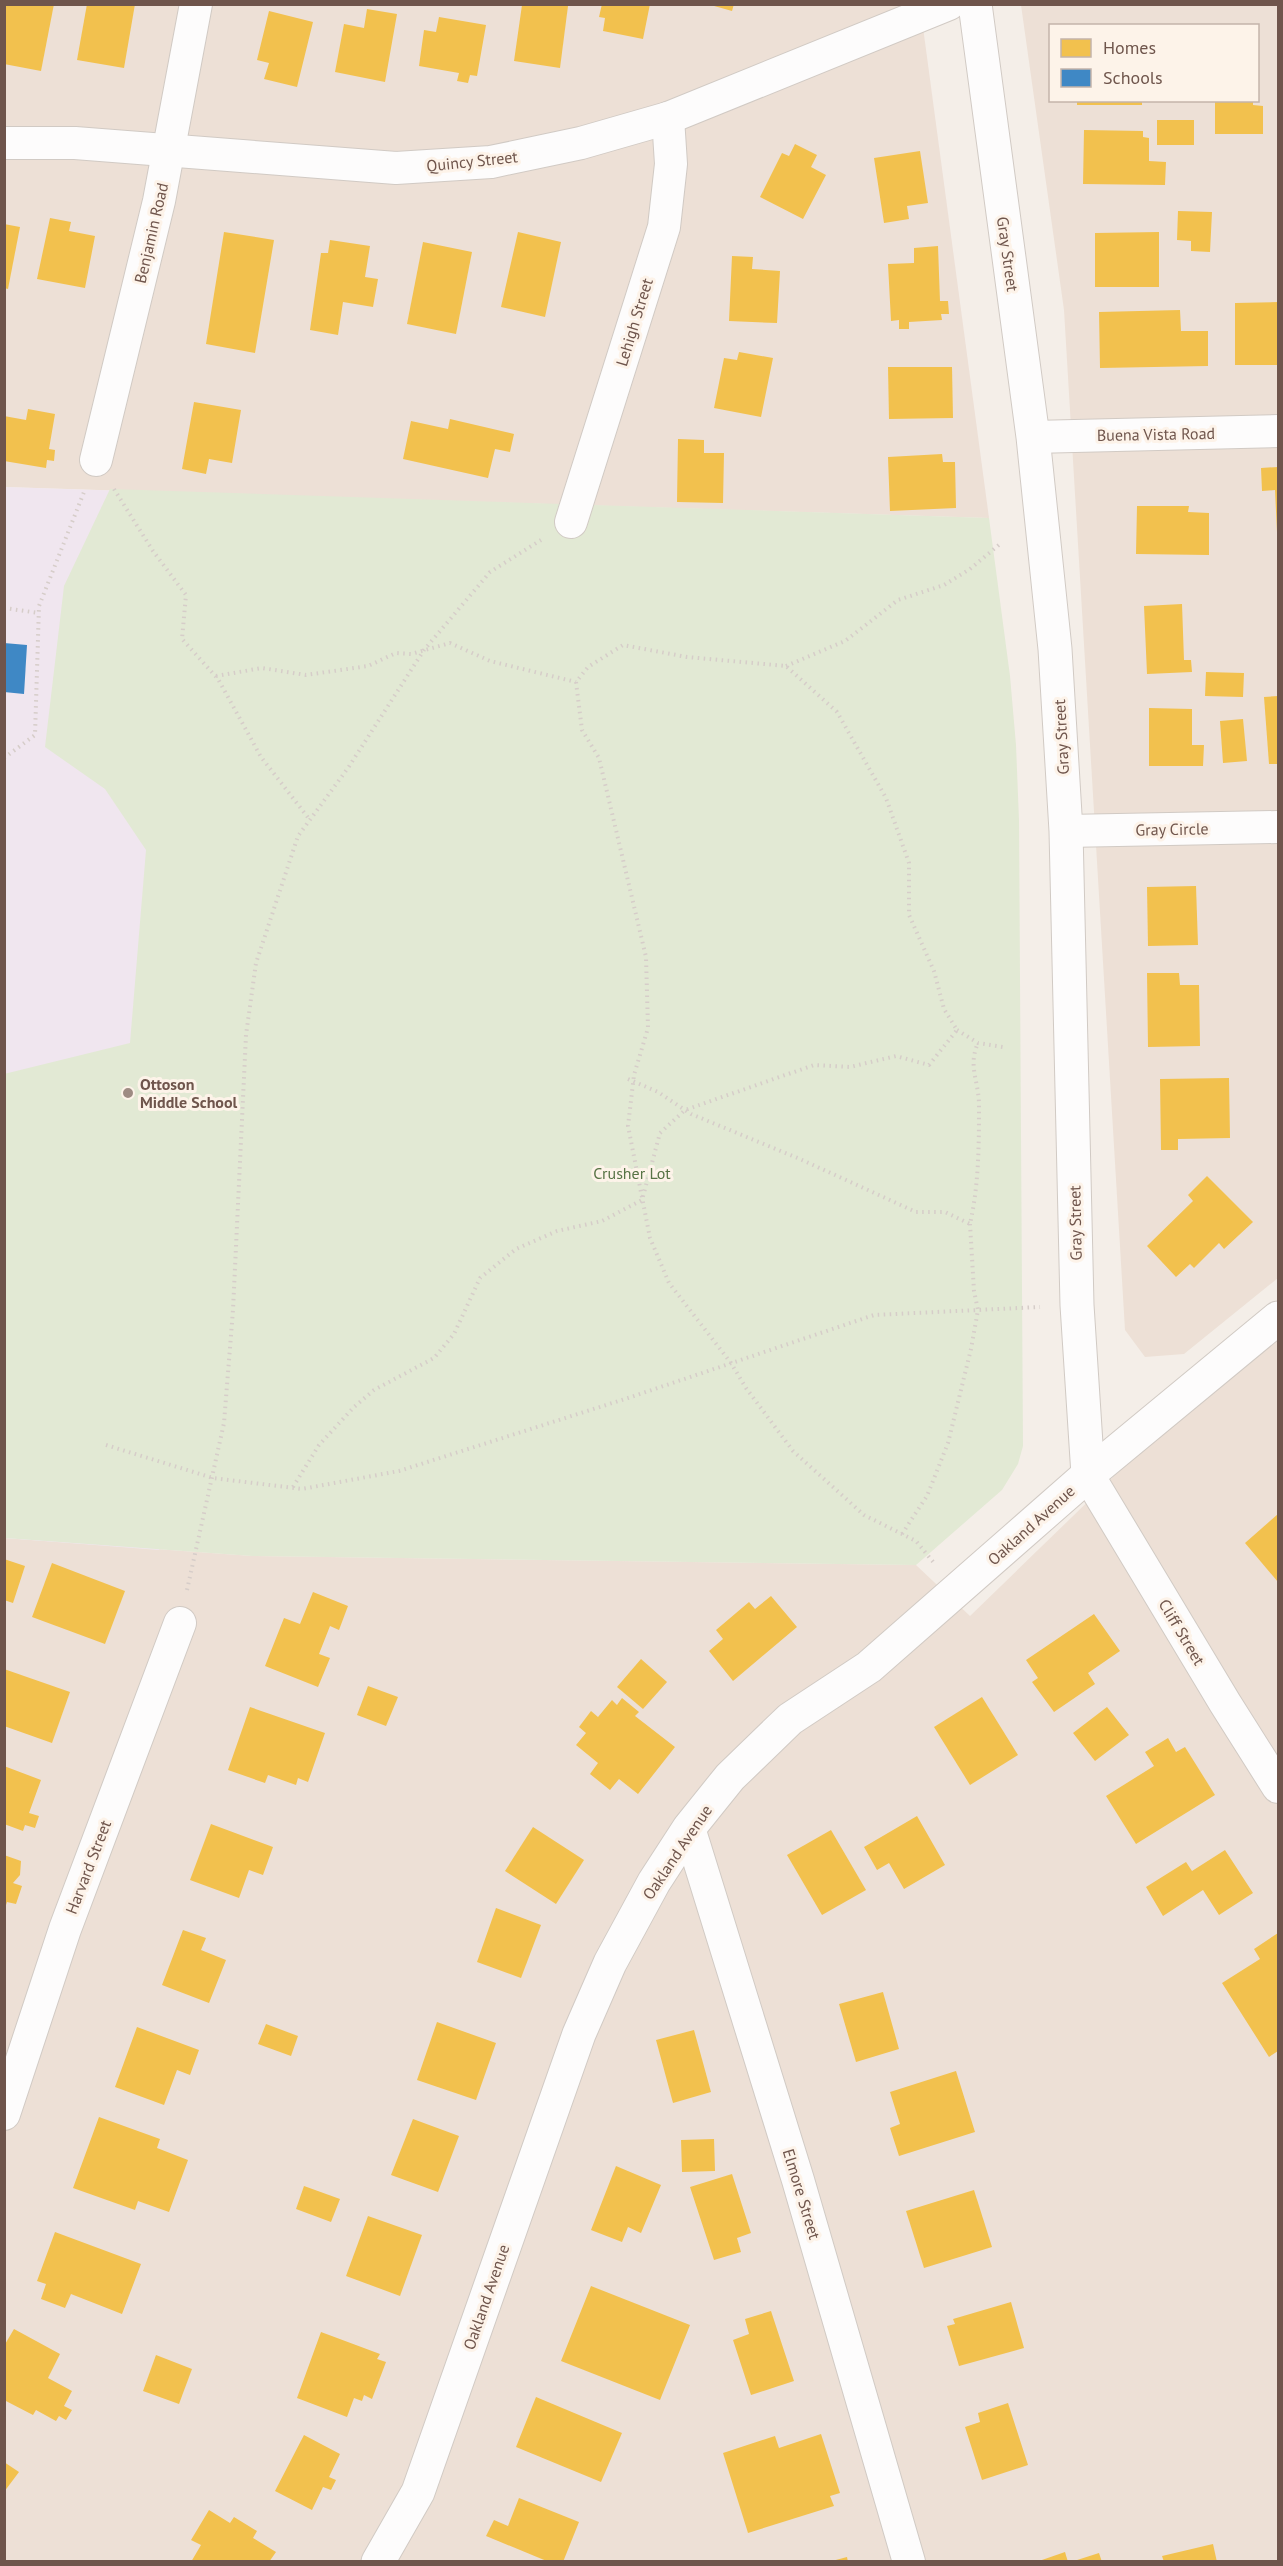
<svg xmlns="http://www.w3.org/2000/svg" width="1283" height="2566" font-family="'PT Sans',sans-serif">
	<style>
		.residential { fill: #ede0d6; fill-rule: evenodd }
		.education { fill: #f0e6ef }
		.green { fill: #e2e9d4 }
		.homes { fill: #f2c14e }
		.schools { fill: #3f88c5 }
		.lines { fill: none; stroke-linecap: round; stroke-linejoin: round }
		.minor-casing { stroke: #d1cac4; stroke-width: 34 }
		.tertiary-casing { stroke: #d1cac4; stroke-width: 35 }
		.path { stroke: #d6cdc9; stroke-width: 4; stroke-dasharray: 1.5 4.5; stroke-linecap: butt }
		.minor { stroke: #fdfcfc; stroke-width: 32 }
		.tertiary { stroke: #fdfcfc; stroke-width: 33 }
		.poi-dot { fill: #9e8b83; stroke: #fdf3e9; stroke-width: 2 }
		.labels { text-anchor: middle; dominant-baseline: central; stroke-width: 6; stroke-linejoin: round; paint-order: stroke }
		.street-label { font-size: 16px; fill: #6f554c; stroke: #fdf3e9 }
		.poi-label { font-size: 16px; font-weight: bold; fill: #6f554c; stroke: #fdf3e9; text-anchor: start }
		.park-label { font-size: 16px; fill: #577345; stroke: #fdf3e9 }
	</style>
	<rect width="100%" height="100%" fill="#f4eee8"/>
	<g class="residential">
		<path d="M5 5H920L989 518 5 487Z"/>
		<path d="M1021 5H1278V1278L1184 1354 1145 1357 1125 1330 1064 310ZM1050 26H1258V100H1050Z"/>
		<path d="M1278 1340V2561H5L4 1538 252 1556 916 1565 970 1616 1141 1450Z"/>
	</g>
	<path class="education" d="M5 487 372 499 159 1550 5 1538Z"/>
	<path class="green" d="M110 489 989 518 1010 676 1016 745 1019 820 1023 1446 1018 1464 1002 1490 916 1565 252 1556 5 1538 4 1074 130 1043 146 850 105 789 45 747 64 586Z"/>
	<g class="homes">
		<path d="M4 4H54L41 71 4 64Z"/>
		<path d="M87 4H135L124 68 77 60Z"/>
		<path d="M602 4H650L643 39 603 31 605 18 599 17Z"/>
		<path d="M707 4H734L732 11Z"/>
		<path d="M522 5 568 6 560 68 514 61Z"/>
		<path d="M367 9 397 14 385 82 335 72 344 24 364 28Z"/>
		<path d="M269 11 313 22 297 87 264 79 269 63 257 60Z"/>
		<path d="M439 17 486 25 477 76 470 75 468 83 457 81 459 73 419 66 424 30 436 32Z"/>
		<rect x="1077" y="100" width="65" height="5"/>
		<path d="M1215 100H1253V105L1263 106V134H1215Z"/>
		<rect x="1157" y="120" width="37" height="25"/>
		<path d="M1084 130 1143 131V137L1149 138V161L1166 162 1165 185 1083 184Z"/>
		<path d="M795 144 817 155 811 167 826 175 803 219 760 197 782 153 789 156Z"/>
		<path d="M920 151 928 203 907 206 909 219 884 223 874 158Z"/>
		<path d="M1178 211 1212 212 1210 252 1191 251V241L1177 240Z"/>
		<path d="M50 218 71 222 69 231 95 236 85 288 37 279Z"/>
		<path d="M4 224 20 227 8 289 4 288Z"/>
		<path d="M224 232 274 240 255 353 206 344Z"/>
		<path d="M518 232 561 242 545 317 501 307Z"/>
		<path d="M1159 232V287H1095V233Z"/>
		<path d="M330 240 370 246 365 277 378 279 373 307 343 302 338 335 310 330 321 253H328Z"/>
		<path d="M423 242 472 252 456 334 407 324Z"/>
		<path d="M938 246 940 301H948L949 314H941L942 320 909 322V329H899V320L891 321 888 264 914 263V248Z"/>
		<path d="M732 256 753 257 752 269 780 271 777 323 729 321Z"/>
		<path d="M1278 302V365H1235V303Z"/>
		<path d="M1180 310 1181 331H1208V366L1100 368 1099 312Z"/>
		<path d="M739 352 773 358 761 417 714 408 724 358 737 360Z"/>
		<path d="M888 367H952L953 418 889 419Z"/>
		<path d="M194 402 241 410 232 463 209 459 206 474 182 469Z"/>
		<path d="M28 409 55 414 49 449 55 450 54 461 47 460 46 468 4 461V416L26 420Z"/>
		<path d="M450 419 514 434 510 452 495 449 488 478 403 459 411 421 448 429Z"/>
		<path d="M678 439 704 440V453H724L723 503 677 502Z"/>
		<path d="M942 454 943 462H955L956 508 890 511 888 457Z"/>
		<path d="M1278 467V532H1277L1275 490 1262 491 1261 468Z"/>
		<path d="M1137 506H1189L1188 512 1209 513V555L1136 554Z"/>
		<path d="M1182 604 1184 660H1191L1192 672 1147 674 1144 606Z"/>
		<path d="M1206 672 1244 673 1243 697 1205 696Z"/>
		<path d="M1278 696V764H1269L1264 697Z"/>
		<path d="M1149 708 1192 709V745H1204L1203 766H1149Z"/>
		<path d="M1243 719 1247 761 1223 763 1220 721Z"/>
		<path d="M1196 886 1198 945 1148 946 1147 887Z"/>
		<path d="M1147 973H1179L1180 985H1199L1200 1046 1148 1047Z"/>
		<path d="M1229 1078 1230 1138 1178 1139V1150H1161L1160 1079Z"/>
		<path d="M1207 1176 1253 1222 1224 1249 1219 1243 1194 1268 1190 1264 1176 1277 1147 1246 1193 1201 1188 1195Z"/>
		<path d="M1278 1514V1582L1245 1543Z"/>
		<path d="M4 1559 25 1566 13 1603 4 1600Z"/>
		<path d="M52 1563 125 1591 105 1644 32 1617Z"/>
		<path d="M313 1592 348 1606 339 1630 330 1626 319 1654 330 1658 318 1687 265 1666 284 1618 300 1624Z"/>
		<path d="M771 1596 797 1627 733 1681 709 1651 723 1639 716 1630 749 1602 755 1609Z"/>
		<path d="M1094 1614 1120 1651 1088 1673 1095 1684 1054 1712 1032 1682 1038 1678 1026 1660Z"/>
		<path d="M641 1659 667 1682 643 1709 617 1687Z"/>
		<path d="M4 1669 70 1692 52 1743 4 1726Z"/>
		<path d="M368 1686 398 1697 386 1726 357 1715Z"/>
		<path d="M982 1697 1018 1755 970 1785 934 1727Z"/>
		<path d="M622 1698 639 1712 635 1716 675 1747 638 1794 619 1779 610 1790 590 1774 598 1763 576 1745 586 1733 579 1727 591 1711 598 1717 612 1700 617 1705Z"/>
		<path d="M250 1707 325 1733 308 1782 298 1778 296 1785 268 1775 265 1783 228 1770Z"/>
		<path d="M1107 1707 1129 1735 1095 1761 1073 1733Z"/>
		<path d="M1168 1738 1176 1752 1185 1747 1215 1795 1136 1844 1106 1796 1154 1766 1145 1752Z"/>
		<path d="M4 1766 41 1780 29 1813 39 1816 35 1828 25 1825 23 1831 4 1824Z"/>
		<path d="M917 1816 945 1865 904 1889 889 1863 877 1870 864 1847Z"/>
		<path d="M211 1824 273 1847 263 1875 249 1870 239 1898 190 1880Z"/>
		<path d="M533 1827 584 1860 556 1904 505 1871Z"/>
		<path d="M831 1830 866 1890 822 1915 787 1855Z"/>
		<path d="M1225 1850 1253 1893 1219 1915 1203 1890 1163 1916 1146 1887 1186 1862 1192 1871Z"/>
		<path d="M4 1855 21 1861 20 1875 13 1883 22 1886 16 1904 7 1902 5 1908Z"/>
		<path d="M496 1908 541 1925 521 1978 477 1962Z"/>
		<path d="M183 1930 206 1938 201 1950 226 1960 209 2003 162 1985Z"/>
		<path d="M1278 1933V2051L1269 2057 1222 1983 1260 1959 1254 1949Z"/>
		<path d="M883 1992 899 2049 856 2062 839 2004Z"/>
		<path d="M437 2022 496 2043 476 2100 417 2080Z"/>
		<path d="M266 2024 298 2036 291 2056 258 2044Z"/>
		<path d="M137 2027 199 2050 190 2075 177 2070 164 2105 115 2087Z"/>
		<path d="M694 2030 711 2092 673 2103 656 2040Z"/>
		<path d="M956 2071 975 2132 899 2156 890 2128 900 2124 890 2092Z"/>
		<path d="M99 2117 160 2139 157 2148 188 2160 169 2212 138 2201 135 2210 73 2188Z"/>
		<path d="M413 2119 459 2136 438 2192 391 2175Z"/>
		<path d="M714 2139 715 2171 682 2172 681 2140Z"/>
		<path d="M616 2166 661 2185 641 2233 628 2227 622 2242 591 2230Z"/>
		<path d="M732 2174 751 2233 737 2238 741 2252 714 2260 690 2187Z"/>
		<path d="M304 2186 340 2199 331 2222 296 2209Z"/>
		<path d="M974 2190 992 2247 924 2268 906 2211Z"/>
		<path d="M368 2216 422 2235 400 2296 346 2276Z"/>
		<path d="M55 2232 141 2264 122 2314 71 2294 65 2308 41 2299 46 2284 37 2281Z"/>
		<path d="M591 2286 690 2325 660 2400 561 2361Z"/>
		<path d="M1011 2302 1024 2348 959 2366 947 2326 955 2324 953 2319Z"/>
		<path d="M771 2311 794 2381 751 2395 733 2340 749 2334 745 2319Z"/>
		<path d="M14 2329 60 2354 48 2378 72 2391 64 2406 72 2410 66 2420 59 2416 56 2421 36 2410 33 2415 4 2400V2346Z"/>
		<path d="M321 2332 380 2354 377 2359 386 2362 372 2399 364 2395 362 2401 354 2398 347 2417 297 2398Z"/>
		<path d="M156 2355 192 2369 179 2404 143 2391Z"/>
		<path d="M536 2397 622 2433 601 2482 516 2447Z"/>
		<path d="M1008 2403 1028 2465 982 2480 965 2427 980 2422 978 2413Z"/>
		<path d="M821 2434 840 2493 830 2496 834 2506 748 2533 723 2453 775 2436 779 2448Z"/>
		<path d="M304 2435 340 2454 329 2477 336 2480 331 2490 323 2487 312 2510 275 2491Z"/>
		<path d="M4 2462 19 2472 4 2492Z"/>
		<path d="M519 2498 579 2522 563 2562H549L486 2536 494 2520 508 2526Z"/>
		<path d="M209 2510 230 2523 234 2517 257 2531 253 2538 276 2552 269 2562H191L201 2545 191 2540Z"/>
		<path d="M1213 2544 1217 2562H1164L1162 2556Z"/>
		<path d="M1065 2552 1068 2562H1039V2561Z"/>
		<path d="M1099 2553 1102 2562H1074V2561Z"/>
		<path d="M847 2557 848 2562H832V2561Z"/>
	</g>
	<path class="schools" d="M4 643 27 645 24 694 4 692Z"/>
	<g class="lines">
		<g class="minor-casing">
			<g id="minor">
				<path d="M4 143H75L396 168 491 162 581 143 668 118 949 4"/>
				<path d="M1033 437 1278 431"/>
				<path d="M96 460 159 201 196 4"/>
				<path d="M571 522 664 227 671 164 668 118"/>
				<path d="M1066 831 1278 827"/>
				<path d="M1088 1475 1225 1703 1278 1787"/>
				<path d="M689 1828 798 2180 909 2562"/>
				<path d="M4 2114 65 1929 180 1623"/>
			</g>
		</g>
		<g class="tertiary-casing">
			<g id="tertiary">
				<path d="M975 4 1033 437 1055 649 1066 831 1077 1305 1088 1475"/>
				<path d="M378 2562 418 2492 579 2034 610 1963 654 1882 689 1828 730 1777 790 1719 869 1667 1088 1475 1278 1318"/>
			</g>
		</g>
		<g class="path">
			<path d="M114 489 153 551 186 595 182 639 218 679 261 757 310 820"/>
			<path d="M4 608 39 613"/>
			<path d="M786 666 845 641 898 600 944 585 970 569 1000 544"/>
			<path d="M216 676 262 668 306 675 368 666 396 653 411 654 450 643 490 661 576 682"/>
			<path d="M4 758 35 735 39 606 84 492"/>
			<path d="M957 1030 978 1043 1003 1047"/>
			<path d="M628 1079 658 1092 691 1114 800 1159 916 1212H945L970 1224C979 1184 979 1144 979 1103 978 1079 968 1066 978 1043"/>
			<path d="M106 1445 213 1478 302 1489 399 1471 628 1398 874 1315 1040 1307"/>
			<path d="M293 1487 319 1445 354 1407 374 1390 434 1358 454 1334 480 1278 516 1249 557 1231 602 1221 642 1200 660 1133 685 1110 814 1065 850 1067 896 1056 929 1065 957 1030 944 1009 934 971 909 915V863L886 798 837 712 786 666 687 657 623 645 588 667 576 682 582 730 599 758 646 957 648 1028 634 1075 628 1126 650 1238 669 1283 731 1363 746 1388 793 1451 864 1515 916 1541 934 1563"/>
			<path d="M902 1534 927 1496 948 1443 971 1349 978 1310 974 1291 970 1224"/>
			<path d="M187 1590 224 1423 233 1310 246 1035 256 963 298 836 348 768 424 650 490 572 541 540"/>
		</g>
		<use href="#minor" class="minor"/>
		<use href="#tertiary" class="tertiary"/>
	</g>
	<circle class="poi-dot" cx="128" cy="1093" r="6"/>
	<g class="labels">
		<g class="street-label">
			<text transform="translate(472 161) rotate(-6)">Quincy Street</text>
			<text transform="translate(151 233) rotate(-77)">Benjamin Road</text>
			<text transform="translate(1008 254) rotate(82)">Gray Street</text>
			<text transform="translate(634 322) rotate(-73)">Lehigh Street</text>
			<text transform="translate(1156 434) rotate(-1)">Buena Vista Road</text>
			<text transform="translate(1061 737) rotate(-93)">Gray Street</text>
			<text transform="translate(1172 829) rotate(-1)">Gray Circle</text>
			<text transform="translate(1075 1223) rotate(-91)">Gray Street</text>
			<text transform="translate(1031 1525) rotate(-42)">Oakland Avenue</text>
			<text transform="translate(1182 1632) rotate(59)">Cliff Street</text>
			<text transform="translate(677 1852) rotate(-56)">Oakland Avenue</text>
			<text transform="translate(88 1867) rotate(-69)">Harvard Street</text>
			<text transform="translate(802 2194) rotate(73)">Elmore Street</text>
			<text transform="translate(486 2297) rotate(-71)">Oakland Avenue</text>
		</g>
		<g class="poi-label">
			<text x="140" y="1084">Ottoson<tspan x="140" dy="18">Middle School</tspan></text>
		</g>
		<g class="park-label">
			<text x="632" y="1173">Crusher Lot</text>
		</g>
	</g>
	<rect width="1283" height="2566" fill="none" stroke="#6f554c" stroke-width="12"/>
	<rect x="1049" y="24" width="210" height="78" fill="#fdf3e9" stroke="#c4b4aa" stroke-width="1.5"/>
	<rect x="1061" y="39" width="30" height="18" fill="#f2c14e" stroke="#c4b4aa" stroke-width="1.5"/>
	<text x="1103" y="54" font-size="18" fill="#6f554c">Homes</text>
	<rect x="1061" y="69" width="30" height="18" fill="#3f88c5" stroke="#c4b4aa" stroke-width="1.5"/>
	<text x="1103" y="84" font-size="18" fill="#6f554c">Schools</text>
</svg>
